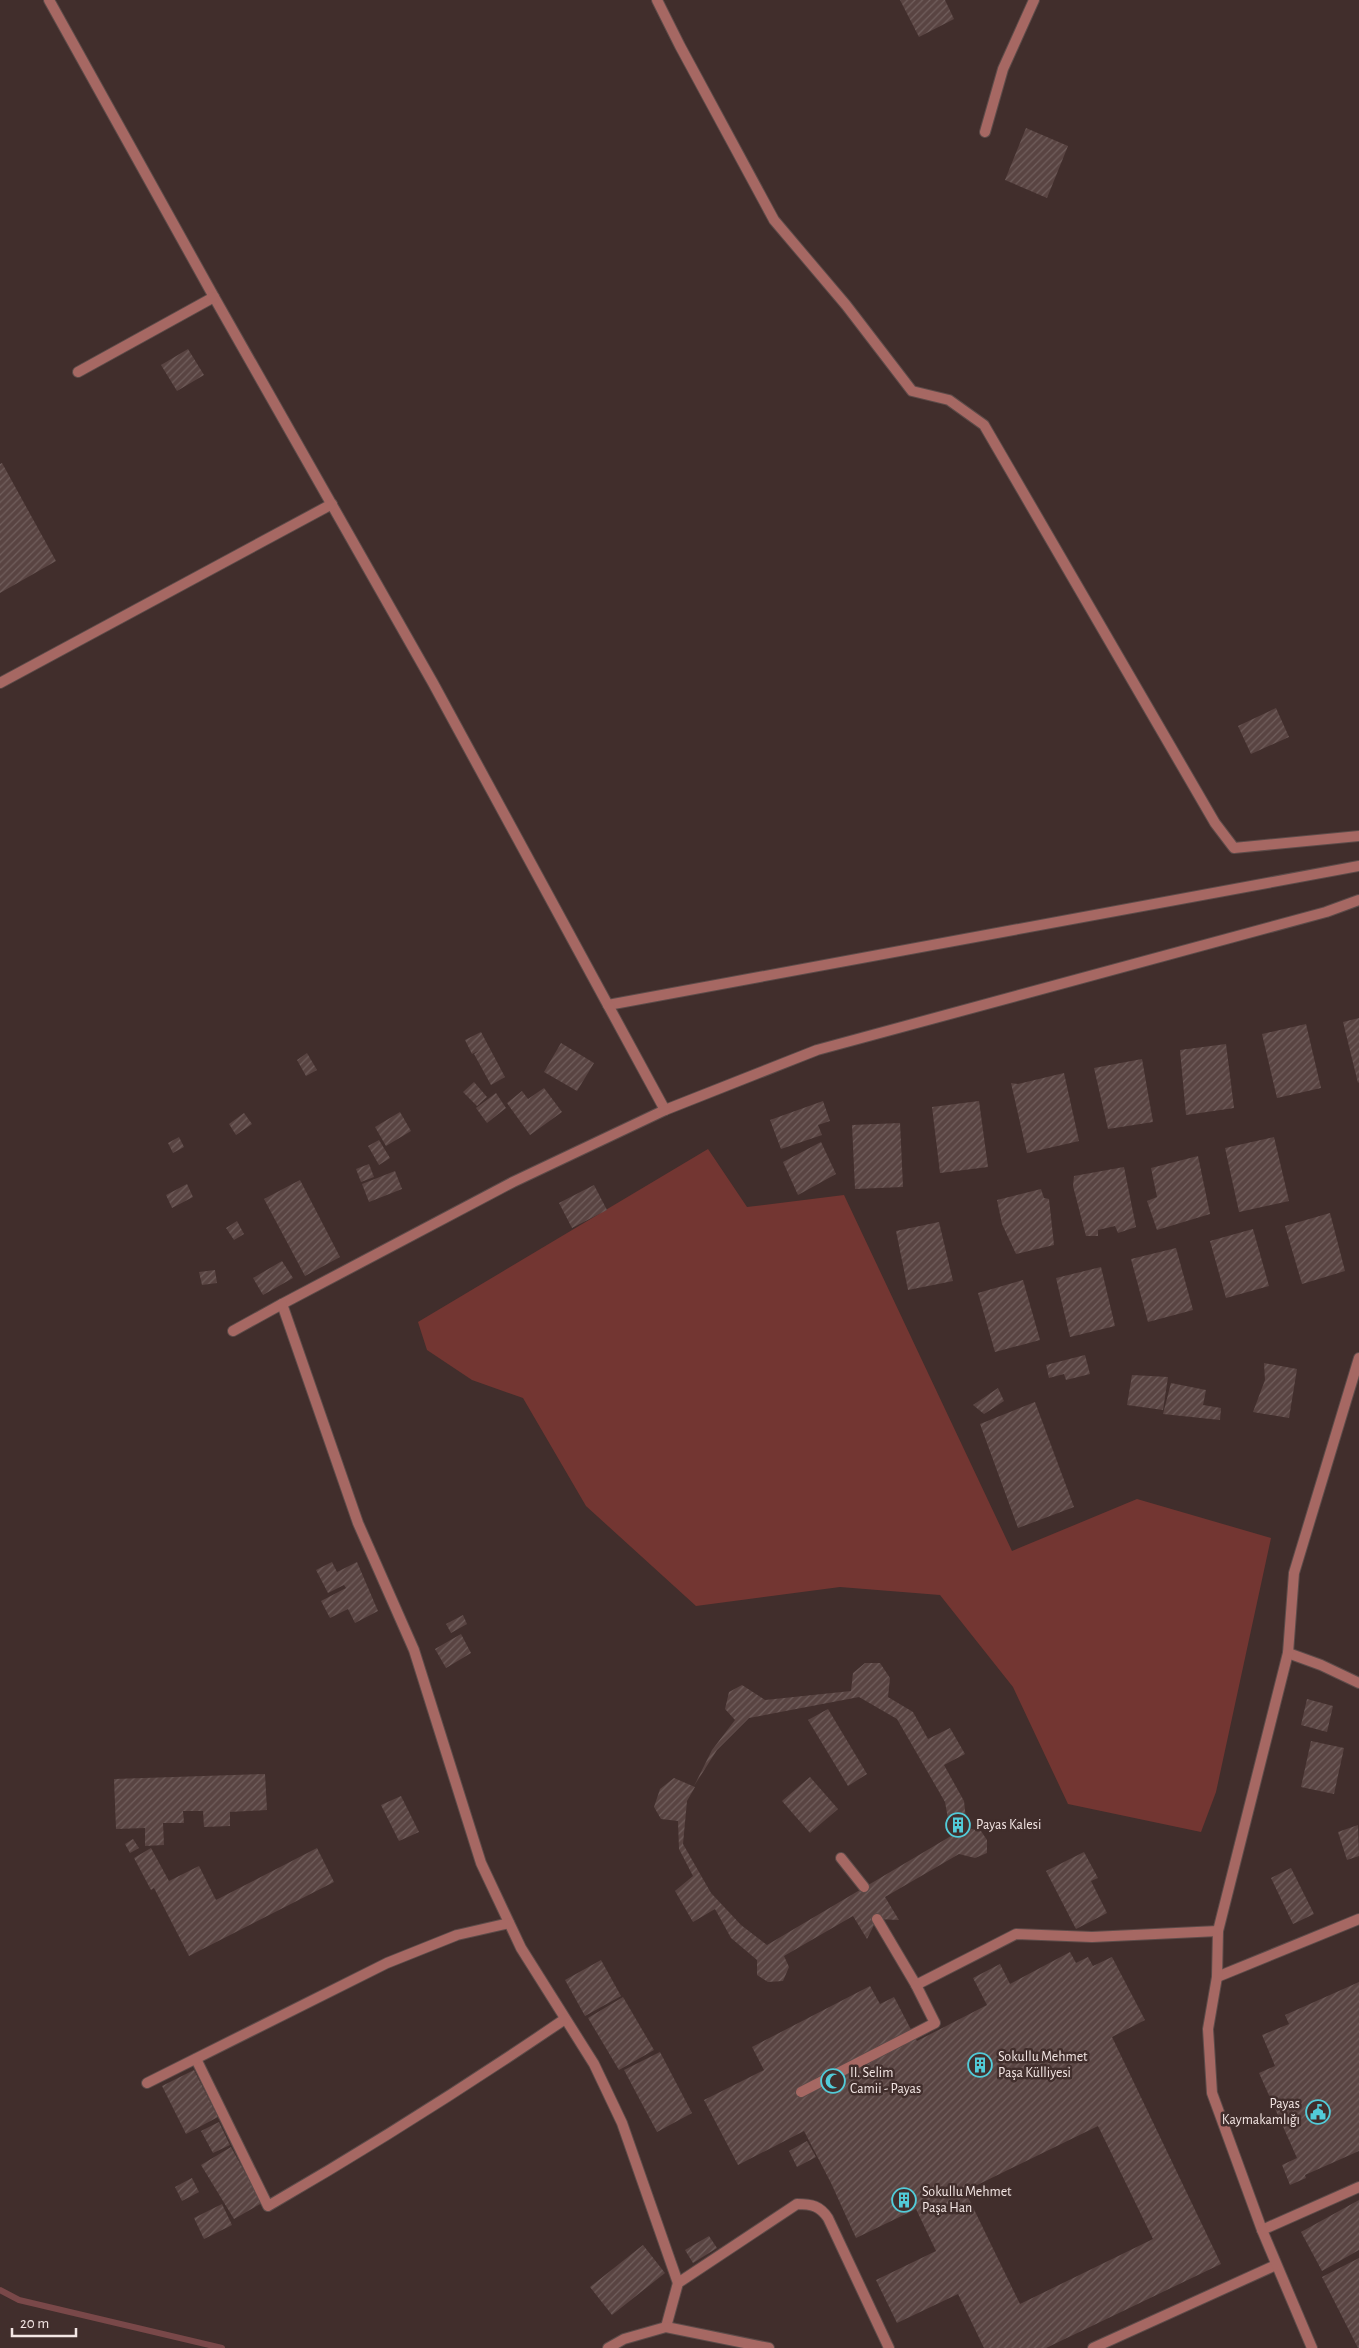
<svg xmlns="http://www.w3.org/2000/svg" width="1359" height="2348" font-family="'Alegreya Sans',sans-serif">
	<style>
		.park { fill: #733632 }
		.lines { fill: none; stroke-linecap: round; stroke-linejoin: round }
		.stream { stroke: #794849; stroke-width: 6 }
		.building { fill: url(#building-hatch); fill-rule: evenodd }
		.service-casing { stroke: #5d4b49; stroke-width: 12 }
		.pedestrian-casing { stroke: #5d4b49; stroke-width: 12 }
		.minor-casing { stroke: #5d4b49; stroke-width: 12 }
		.tertiary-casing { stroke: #5d4b49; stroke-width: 12 }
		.service { stroke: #a66863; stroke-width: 10 }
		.pedestrian { stroke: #a66863; stroke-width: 10 }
		.minor { stroke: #a66863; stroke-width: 10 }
		.tertiary { stroke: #a66863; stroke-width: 10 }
		.labels { text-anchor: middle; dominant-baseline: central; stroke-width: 5; stroke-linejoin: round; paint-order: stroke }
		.poi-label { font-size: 14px; fill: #f3e6e4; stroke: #412e2c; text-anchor: start }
	</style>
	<defs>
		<pattern id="building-hatch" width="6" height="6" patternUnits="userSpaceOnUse" patternTransform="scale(1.25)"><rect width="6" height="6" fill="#594442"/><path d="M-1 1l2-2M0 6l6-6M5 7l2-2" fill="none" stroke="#715f5d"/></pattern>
	</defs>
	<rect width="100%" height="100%" fill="#412e2c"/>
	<path class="park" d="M708 1149 747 1207 844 1195 1012 1551 1137 1499 1271 1538 1216 1792 1201 1832 1068 1804 1013 1687 940 1595 840 1587 696 1606 586 1506 523 1398 472 1380 427 1350 418 1322Z"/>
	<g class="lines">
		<path class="stream" d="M0 2290 19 2300 222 2348"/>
	</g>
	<g class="building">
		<path d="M900 0H945L954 19 919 37Z"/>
		<path d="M1026 128 1068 146 1047 198 1005 180Z"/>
		<path d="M188 349 204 375 177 391 161 365Z"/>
		<path d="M2 463 56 561 0 593V464Z"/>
		<path d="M1276 708 1289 737 1251 754 1238 726Z"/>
		<path d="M1359 1018V1082L1358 1083 1343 1022Z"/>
		<path d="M1306 1024 1321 1088 1277 1098 1262 1034Z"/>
		<path d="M481 1032 505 1077 491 1085 474 1054 480 1050 472 1054 465 1040Z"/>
		<path d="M561 1043 594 1063 577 1091 544 1072Z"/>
		<path d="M1226 1044 1234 1108 1186 1115 1180 1050Z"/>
		<path d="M307 1053 317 1070 306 1076 297 1060Z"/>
		<path d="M1142 1059 1153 1122 1108 1129 1094 1068Z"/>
		<path d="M1064 1073 1079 1141 1027 1153 1011 1083 1018 1084Z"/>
		<path d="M474 1082 487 1097 477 1106 463 1092Z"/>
		<path d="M544 1088 562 1112 530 1135 507 1103 522 1091 528 1099Z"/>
		<path d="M496 1093 506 1108 487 1123 476 1108Z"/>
		<path d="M823 1101 830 1121 818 1125 822 1135 781 1149 770 1120Z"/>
		<path d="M979 1101 988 1167 940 1173 932 1107Z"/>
		<path d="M400 1112 411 1131 386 1146 375 1127Z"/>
		<path d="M244 1113 252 1124 236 1135 229 1124Z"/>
		<path d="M900 1123 903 1187 855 1189 852 1125Z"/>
		<path d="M179 1137 184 1147 173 1153 168 1143Z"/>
		<path d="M1274 1137 1289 1201 1239 1212 1225 1148Z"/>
		<path d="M379 1140 390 1158 379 1165 368 1146Z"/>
		<path d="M821 1142 836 1174 798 1195 783 1162Z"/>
		<path d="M1198 1156 1210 1214 1157 1230 1147 1201 1157 1197 1151 1168Z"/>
		<path d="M369 1164 374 1177 361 1182 356 1169Z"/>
		<path d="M1124 1167 1136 1227 1118 1233 1115 1226 1098 1230V1236H1086L1073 1186 1074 1176Z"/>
		<path d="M395 1171 402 1189 369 1202 362 1184Z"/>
		<path d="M300 1180 340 1257 305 1276 264 1199Z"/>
		<path d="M187 1184 193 1197 172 1208 166 1195Z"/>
		<path d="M594 1185 607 1210 572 1228 559 1203Z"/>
		<path d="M1041 1189 1044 1198 1049 1199 1054 1245 1016 1254 1002 1224 997 1200Z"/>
		<path d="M1330 1213 1345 1271 1302 1284 1285 1226Z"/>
		<path d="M237 1221 244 1234 234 1240 226 1228Z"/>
		<path d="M939 1222 953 1281 908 1290 896 1231Z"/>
		<path d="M1253 1229 1269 1286 1226 1298 1210 1241Z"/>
		<path d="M1176 1248 1193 1310 1148 1322 1131 1259Z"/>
		<path d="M282 1261 293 1278 263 1295 253 1278Z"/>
		<path d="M1101 1267 1115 1326 1070 1337 1056 1278Z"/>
		<path d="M215 1270 217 1283 202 1285 199 1272Z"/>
		<path d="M1023 1280 1040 1340 995 1352 978 1293Z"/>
		<path d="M1085 1355 1090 1374 1066 1380 1064 1374 1049 1378 1046 1365Z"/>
		<path d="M1264 1363 1297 1369 1289 1418 1253 1412 1265 1380Z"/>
		<path d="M1132 1375 1168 1377 1163 1410 1127 1405Z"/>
		<path d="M1171 1383 1206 1390 1203 1405 1221 1408 1220 1420 1163 1414Z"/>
		<path d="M998 1388 1004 1401 984 1414 973 1405Z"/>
		<path d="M1035 1402 1074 1507 1018 1528 980 1424Z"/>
		<path d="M332 1562 337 1572 357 1562 378 1611 355 1623 348 1609 330 1618 321 1601 346 1588 344 1585 328 1593 316 1570Z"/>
		<path d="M463 1615 467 1624 451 1633 446 1624Z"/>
		<path d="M461 1634 471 1653 446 1668 435 1649Z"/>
		<path d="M865 1663H880L890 1678 888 1697 913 1712 928 1739 950 1728 965 1754 944 1765 964 1801 967 1828 981 1831 987 1840V1853L975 1858 959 1854 885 1897 899 1920 877 1919 867 1939 853 1916 784 1956 789 1967 783 1981 768 1982 757 1975V1960L731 1938 715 1909 693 1922 675 1891 693 1876 679 1849 678 1821 661 1819 654 1807 660 1789 674 1778 695 1787 687 1801 683 1844 711 1893 741 1925 767 1945 951 1836 945 1802 897 1719 859 1697 749 1718 717 1750 694 1786 712 1750 735 1720 725 1709 729 1692 742 1685 765 1700 851 1691 853 1673Z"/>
		<path d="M1307 1699 1333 1706 1327 1732 1301 1725Z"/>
		<path d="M828 1709 867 1774 848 1786 808 1720Z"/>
		<path d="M1311 1741 1344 1748 1334 1794 1301 1787Z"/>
		<path d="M265 1774 267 1810 230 1812V1826L204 1827 203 1811H183L184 1823H163L164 1845 145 1846V1828L116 1829 114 1779Z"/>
		<path d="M810 1777 838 1809 810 1833 782 1801Z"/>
		<path d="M401 1796 419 1832 399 1841 381 1805Z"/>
		<path d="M1358 1825 1359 1856 1347 1860 1338 1832Z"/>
		<path d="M133 1839 139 1848 130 1853 125 1844Z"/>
		<path d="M151 1848 169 1881 199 1866 216 1900 317 1848 334 1882 189 1956 154 1888 151 1890 134 1858Z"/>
		<path d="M1084 1852 1098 1878 1091 1881 1107 1913 1076 1929 1046 1871Z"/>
		<path d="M1291 1868 1314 1914 1293 1924 1271 1878Z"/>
		<path d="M1070 1952 1076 1963 1088 1957 1093 1966 1112 1957 1145 2020 1112 2037 1221 2264 1046 2348H984L958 2294 897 2323 876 2280 936 2251 916 2209 856 2238 831 2183 804 2131 738 2165 704 2100 764 2070 752 2047 870 1986 880 2004 894 1997 917 2041 987 2005 973 1978 1000 1964 1010 1984ZM1098 2126 1153 2239 1020 2304 965 2191Z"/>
		<path d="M601 1960 621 1996 585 2016 565 1980Z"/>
		<path d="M1359 1982V2151L1305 2175 1306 2178 1290 2185 1282 2165 1297 2158 1259 2073 1275 2066 1262 2035 1289 2024 1285 2015Z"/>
		<path d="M623 1997 654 2050 619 2070 588 2018Z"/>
		<path d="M660 2052 692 2113 657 2132 624 2070Z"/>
		<path d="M194 2070 218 2117 186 2134 162 2086Z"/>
		<path d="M219 2122 230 2145 213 2153 201 2131Z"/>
		<path d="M807 2141 816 2157 797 2167 789 2151Z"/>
		<path d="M231 2147 262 2203 234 2219 201 2165Z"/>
		<path d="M192 2178 199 2192 182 2201 175 2187Z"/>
		<path d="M1359 2200V2250L1322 2271 1301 2232Z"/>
		<path d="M222 2204 232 2225 204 2239 194 2218Z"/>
		<path d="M709 2236 717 2248 693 2263 685 2250Z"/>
		<path d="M643 2245 665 2273 612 2315 590 2287Z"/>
		<path d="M1359 2258V2348H1358L1322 2277Z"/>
	</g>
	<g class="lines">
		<g class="service-casing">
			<path id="service" d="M608 1005 1359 866"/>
		</g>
		<g class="pedestrian-casing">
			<g id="pedestrian">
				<path d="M841 1858 864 1887"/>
				<path d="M877 1919 916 1985 1016 1934 1092 1937 1218 1931"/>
				<path d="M801 2092 935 2023 916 1985"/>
			</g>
		</g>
		<g class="minor-casing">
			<g id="minor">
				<path d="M49 0 214 297 433 683 665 1110 817 1050 1326 912 1359 900"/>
				<path d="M657 0 680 46 774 220 846 305 912 391 949 400 984 425 1215 823 1234 848 1359 836"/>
				<path d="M985 132 1003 69 1034 0"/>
				<path d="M78 372 214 297"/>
				<path d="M0 683 332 504"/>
				<path d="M665 1110 513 1182 282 1304 358 1523 414 1650 481 1863 521 1948 594 2064 622 2123 678 2283"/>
				<path d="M233 1331 282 1304"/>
				<path d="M1288 1653 1321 1665 1359 1683"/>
				<path d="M1217 1977 1359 1919"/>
				<path d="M196 2059 268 2206C370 2147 468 2085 565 2019"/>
				<path d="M147 2083 387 1963 457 1935 509 1923"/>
				<path d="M1262 2230 1359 2187"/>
				<path d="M666 2327 678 2283 797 2204C812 2204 820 2206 828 2218L889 2348"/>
				<path d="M608 2348 624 2339 666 2327 769 2348"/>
				<path d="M1093 2348 1276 2265"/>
			</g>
		</g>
		<g class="tertiary-casing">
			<path id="tertiary" d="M1312 2348 1262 2230 1212 2093 1208 2029 1217 1977 1218 1931 1288 1653 1294 1573 1359 1358"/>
		</g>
		<use href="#service" class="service"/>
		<use href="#pedestrian" class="pedestrian"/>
		<use href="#minor" class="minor"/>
		<use href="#tertiary" class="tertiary"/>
	</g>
	<defs>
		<g id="building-ring" transform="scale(1.25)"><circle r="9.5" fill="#412e2c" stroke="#52cbd8" stroke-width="1.5"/><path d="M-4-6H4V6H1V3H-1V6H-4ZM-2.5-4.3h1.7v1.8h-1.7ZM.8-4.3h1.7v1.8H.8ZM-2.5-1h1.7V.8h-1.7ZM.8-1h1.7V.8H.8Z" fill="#52cbd8"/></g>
		<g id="mosque-ring" transform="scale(1.25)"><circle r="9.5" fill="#412e2c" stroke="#52cbd8" stroke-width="1.5"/><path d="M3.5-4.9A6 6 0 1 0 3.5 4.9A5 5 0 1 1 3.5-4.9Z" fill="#52cbd8"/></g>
		<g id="civic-ring" transform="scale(1.25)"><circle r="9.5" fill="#412e2c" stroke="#52cbd8" stroke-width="1.5"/><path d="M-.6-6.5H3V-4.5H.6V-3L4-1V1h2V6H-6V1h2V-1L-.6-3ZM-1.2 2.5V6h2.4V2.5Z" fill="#52cbd8"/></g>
	</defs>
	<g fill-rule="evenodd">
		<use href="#building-ring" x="958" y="1825"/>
		<use href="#building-ring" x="980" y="2065"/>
		<use href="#mosque-ring" x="833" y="2081"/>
		<use href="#civic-ring" x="1318" y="2112"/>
		<use href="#building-ring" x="904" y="2200"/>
	</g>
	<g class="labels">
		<g class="poi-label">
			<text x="976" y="1825">Payas Kalesi</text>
			<text x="998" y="2057">Sokullu Mehmet<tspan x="998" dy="16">Paşa Külliyesi</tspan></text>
			<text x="850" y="2073">II. Selim<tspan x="850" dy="16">Camii - Payas</tspan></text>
			<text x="1300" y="2104" text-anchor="end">Payas<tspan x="1300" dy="16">Kaymakamlığı</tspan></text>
			<text x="922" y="2192">Sokullu Mehmet<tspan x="922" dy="16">Paşa Han</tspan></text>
		</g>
	</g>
	<path d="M12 2328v8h64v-8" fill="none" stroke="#f3e6e4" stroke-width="2.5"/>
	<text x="20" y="2328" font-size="15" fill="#f3e6e4" stroke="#412e2c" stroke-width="4" paint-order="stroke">20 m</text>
</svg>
